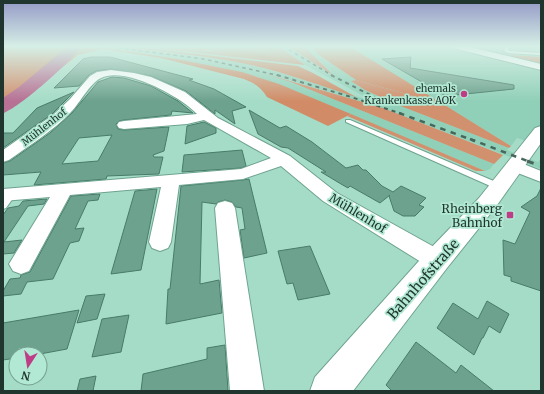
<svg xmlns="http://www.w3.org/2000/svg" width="544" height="394" font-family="Merriweather,serif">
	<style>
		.built { fill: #91d0b8 }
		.green { fill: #d1906e; fill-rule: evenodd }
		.forest { fill: #d18c67 }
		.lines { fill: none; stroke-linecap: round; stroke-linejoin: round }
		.river { fill: #b77194; fill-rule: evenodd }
		.building { fill: #6da28e; stroke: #487c69; fill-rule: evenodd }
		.lane-casing { stroke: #6ea38f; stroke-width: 2 }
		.street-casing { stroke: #6ea38f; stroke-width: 2 }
		.secondary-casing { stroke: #6ea38f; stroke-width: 2 }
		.lane { fill: #fff; fill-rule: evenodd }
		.street { fill: #fff; fill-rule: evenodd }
		.secondary { fill: #fff; fill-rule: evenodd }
		.rail-far3 { stroke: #47675c; stroke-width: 1.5; stroke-dasharray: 3.5 3.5; stroke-linecap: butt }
		.rail-far2 { stroke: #47675c; stroke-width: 2; stroke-dasharray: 4 4; stroke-linecap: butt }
		.rail-far1 { stroke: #47675c; stroke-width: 2.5; stroke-dasharray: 5.5 5.5; stroke-linecap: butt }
		.rail { stroke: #47675c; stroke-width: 3; stroke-dasharray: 7 7; stroke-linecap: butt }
		.poi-dot { fill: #be3d87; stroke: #b2e9d4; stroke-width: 1.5 }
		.labels { text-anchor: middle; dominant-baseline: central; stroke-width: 3.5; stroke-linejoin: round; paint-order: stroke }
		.far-poi-label { font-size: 10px; fill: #1f352d; stroke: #b2e9d4; text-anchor: end }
		.far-street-label { font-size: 10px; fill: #1f352d; stroke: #b2e9d4 }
		.poi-label { font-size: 12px; fill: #1f352d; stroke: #b2e9d4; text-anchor: end }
		.street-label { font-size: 12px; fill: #1f352d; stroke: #b2e9d4 }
		.near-street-label { font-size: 14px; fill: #1f352d; stroke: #b2e9d4 }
	</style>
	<rect width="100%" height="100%" fill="#a5dcc7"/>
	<g class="built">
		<path d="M95 46H112L146 50 235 61 285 74 377 103 305 65 278 46H287L332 73 304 46H310L319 55 356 80 351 81 365 90 398 105 509 148 507 150 538 162 541 158V169L383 108 293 81 264 73 291 82 494 164 490 169 485 171 298 92 255 76 177 59Z"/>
		<path d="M349 46H541V146L517 138 511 146Z"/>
	</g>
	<g class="green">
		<path d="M3 46H84L78 55 3 114Z"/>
		<path d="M137 46H182L196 48 203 46H278L305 65ZM229 48 252 50 274 57 203 51Z"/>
		<path d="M287 46H304L333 75Z"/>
		<path d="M471 46 508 55 541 57V64L469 47Z"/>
		<path d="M263 73 383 108 503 155 494 164 291 82Z"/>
		<path d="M356 80 443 104 511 146 509 148 398 105 365 90 351 81Z"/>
		<path d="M351 114 485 171H476L347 116Z"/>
	</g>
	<g class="forest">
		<path d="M84 46 107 48 177 59 242 72 279 84 351 114 328 126 267 97C261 87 254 83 244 79L161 58 103 49 78 55Z"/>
		<path d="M112 46H131L298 66 313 73 356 97C321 86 288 73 251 65 206 55 159 52 112 46Z"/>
		<path d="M310 46H349L443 104 356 80 319 55Z"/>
		<path d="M229 48 252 50 275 57 273 59 201 52Z"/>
	</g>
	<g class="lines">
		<path class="river" d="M68 46H82C73 60 18 109 3 113V98L19 87Z"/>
	</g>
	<g class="building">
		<path d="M91 57H110L193 79 189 80 214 89 246 107 232 111 235 124 215 110V114L186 91 151 76 111 69 96 71 89 75 79 86 54 88 83 59Z"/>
		<path d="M411 57 410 68 514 85V89L446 96 382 59Z"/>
		<path d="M112 77 124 78 151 86 178 101 193 113 172 111 171 115 124 120 119 121 116 124 118 129 124 130 169 127 164 151 153 155 154 157H163L159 174 107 176 106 179 34 185 41 172 3 175V163L10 161 50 133 72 113 98 82ZM112 135 98 161 62 164 79 138Z"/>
		<path d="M74 92 52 114 3 148V133H13L37 108Z"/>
		<path d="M249 110 280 128 286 126 312 142 346 168 358 165 363 170H366L382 186 393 192 401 186 426 198 419 205 424 207 415 216H403L394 211 389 196 390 195 380 203 350 186 348 188 341 184 321 172H326L288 148 281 147 258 134Z"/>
		<path d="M204 122 216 128V133L185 144 187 126Z"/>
		<path d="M242 150 246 166 241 168 182 172 184 155Z"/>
		<path d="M249 179 267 253 244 258 240 230 245 229 242 208 236 207 232 202 225 200 218 202 216 204 202 202 200 284 219 280 222 313 166 324 168 289H170L181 186 243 180Z"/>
		<path d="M541 188V291L511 281V277L504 275 503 240 515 244 530 212 521 207 537 196Z"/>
		<path d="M157 189 141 270 111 274 135 191Z"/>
		<path d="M100 194 98 200 88 201 75 229 84 228 79 241 70 243 53 279 27 282 21 294 3 296V291L10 279 20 278 21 275 30 272 71 196Z"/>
		<path d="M47 199 44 204 28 206 4 242 22 240 14 253 3 254V215L8 208 19 206 23 201Z"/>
		<path d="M310 246 330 294 298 300 293 283 287 284 278 251Z"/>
		<path d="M105 294 97 319 77 323 86 296Z"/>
		<path d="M487 301 509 314 500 333 489 326 483 338H482L474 355 437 328 453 303 478 319Z"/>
		<path d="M79 310 67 349 40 354H16V358L3 360V323Z"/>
		<path d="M129 315 121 352 92 357 102 319Z"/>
		<path d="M416 342 456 373 461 365 494 391H392L386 385Z"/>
		<path d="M225 345 228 391H141L143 374 207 359V348Z"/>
		<path d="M96 376 93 391H77L80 379Z"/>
	</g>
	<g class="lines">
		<g class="lane-casing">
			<g id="lane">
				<path d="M506 46H510L508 50 509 51 541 53V55L508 53 504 51Z"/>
				<path d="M536 46H541V47Z"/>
				<path d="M346 120H350L503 185 504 187 500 190 497 189 346 122Z"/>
				<path d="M12 191 16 194 6 208 3 209C3 202 3 193 12 191Z"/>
			</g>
		</g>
		<g class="street-casing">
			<g id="street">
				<path d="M452 46H466L541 64V70L453 48Z"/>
				<path d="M111 70 134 73 151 77 185 92 218 118 290 156 337 193 445 253 449 260 445 267 437 270 429 267 323 201 281 166 243 179 179 185 171 242 168 248 160 251 152 248 149 242 161 187 70 195 29 271 21 274 13 271 9 264 50 197 3 201V189L241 169 271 158 204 120 187 124 124 129 119 128 117 125 119 122 124 121 197 114C181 97 125 66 101 78 90 83 80 103 71 112 53 131 30 145 9 160L3 162V150L53 115 70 99 90 76 97 72Z"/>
				<path d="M516 161 541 171V182L510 170 508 166 510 162Z"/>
				<path d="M225 201 232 203 235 208 264 391H230L215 208 218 203Z"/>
			</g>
		</g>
		<g class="secondary-casing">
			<path id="secondary" d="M541 126V143L495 208 447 268 353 391H310L315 377 427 252 479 198 535 128Z"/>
		</g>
		<use href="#lane" class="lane"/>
		<use href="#street" class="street"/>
		<use href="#secondary" class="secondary"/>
		<g class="rail-far3">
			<path d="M104 46 204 59 281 76"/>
			<path d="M283 46 333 76"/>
		</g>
		<g class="rail-far2">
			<path d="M277 75 348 96 402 114"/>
			<path d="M331 75 386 103"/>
		</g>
		<g class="rail-far1">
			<path d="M399 113 475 141"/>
			<path d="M470 139 530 162"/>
		</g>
		<path class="rail" d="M527 161 541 166"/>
	</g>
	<linearGradient id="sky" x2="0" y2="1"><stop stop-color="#9499c6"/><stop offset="0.46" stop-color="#d6efe6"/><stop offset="1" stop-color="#d6efe6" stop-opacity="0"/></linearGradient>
	<rect width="544" height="101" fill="url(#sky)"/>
	<g class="poi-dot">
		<circle cx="464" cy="94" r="4"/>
		<rect x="506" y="211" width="8" height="8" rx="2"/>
	</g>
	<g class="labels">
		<g class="far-poi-label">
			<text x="456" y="88">ehemals<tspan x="456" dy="12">Krankenkasse AOK</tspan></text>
		</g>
		<g class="far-street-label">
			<text transform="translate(44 127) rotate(-38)">Mühlenhof</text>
		</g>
		<g class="poi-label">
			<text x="502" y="208">Rheinberg<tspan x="502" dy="14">Bahnhof</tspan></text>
		</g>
		<g class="street-label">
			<text transform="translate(358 213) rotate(31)">Mühlenhof</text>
		</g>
		<g class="near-street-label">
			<text transform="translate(423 279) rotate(-49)">Bahnhofstraße</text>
		</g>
	</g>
	<rect width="544" height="394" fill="none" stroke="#1f352d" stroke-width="8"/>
	<g transform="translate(28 366) rotate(192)"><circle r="19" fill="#b2e9d4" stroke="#77a191"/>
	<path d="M0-3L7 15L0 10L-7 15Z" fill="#be3d87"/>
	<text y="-6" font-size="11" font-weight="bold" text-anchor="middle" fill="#1f352d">N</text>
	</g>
</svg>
